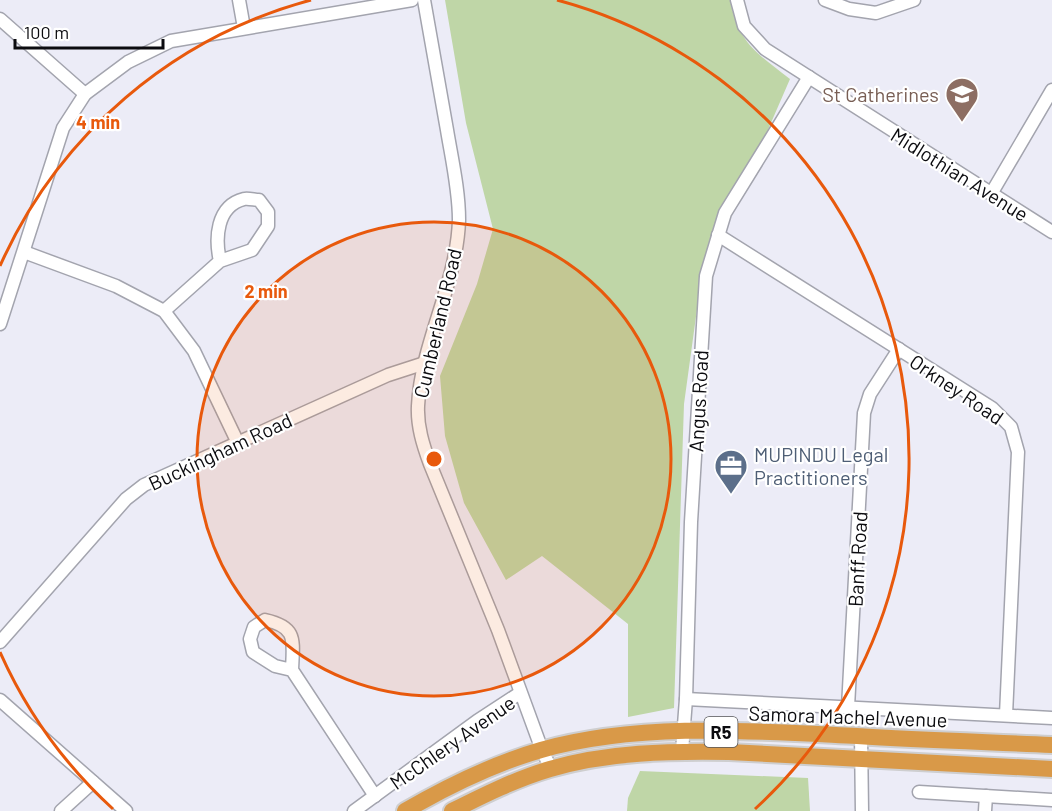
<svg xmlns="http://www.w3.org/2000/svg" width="1052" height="811" font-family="Barlow,sans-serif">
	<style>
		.green { fill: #bfd6a7 }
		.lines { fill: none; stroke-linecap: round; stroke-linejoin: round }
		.minor-casing { stroke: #a3a4ae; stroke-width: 15 }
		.highway-casing { stroke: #cececf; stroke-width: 20 }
		.minor { stroke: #fff; stroke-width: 12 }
		.highway { stroke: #d99948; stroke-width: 16 }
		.ring { fill: none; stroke: #e8590c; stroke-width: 3 }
		.labels { text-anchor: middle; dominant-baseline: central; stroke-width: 4.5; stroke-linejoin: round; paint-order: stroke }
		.shield { fill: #fff; stroke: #545457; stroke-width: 1.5 }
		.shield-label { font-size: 18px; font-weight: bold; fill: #0b0b0f }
		.education-label { font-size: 20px; fill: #785e54; stroke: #fff; text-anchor: end }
		.street-label { font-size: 20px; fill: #0b0b0f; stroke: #fff }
		.service-label { font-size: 20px; fill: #4e5e75; stroke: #fff; text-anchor: start }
		.centre { fill: #e8590c; stroke: #fff; stroke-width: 3 }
		.ring-label { font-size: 18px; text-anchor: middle; font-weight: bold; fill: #e8590c; stroke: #fff; stroke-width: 4.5; stroke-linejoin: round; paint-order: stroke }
	</style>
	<rect width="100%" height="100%" fill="#ececf7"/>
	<g class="green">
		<path d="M445 0H730C739 44 757 53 790 79L767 132 724 212 701 280 684 404 674 708 628 717V624L542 556 506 580 464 503 445 436 440 376 477 284 493 229 466 123Z"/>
		<path d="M640 771 808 778 810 811H627L628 798Z"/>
	</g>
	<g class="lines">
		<g class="minor-casing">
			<g id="minor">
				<path d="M239 0 244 28"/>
				<path d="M424 0C432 43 439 87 447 130 452 160 459 190 459 220 457 284 421 343 418 406 417 426 423 445 430 464L498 630 542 750 551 769"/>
				<path d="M737 0 744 26 765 49 1052 232"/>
				<path d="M825 0 849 9 876 13 914 0"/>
				<path d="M0 19 85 94"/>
				<path d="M991 194 1052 90"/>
				<path d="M718 235 992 408 1011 427 1018 452 1006 715"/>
				<path d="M24 252 116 286 164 311 194 351 237 441"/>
				<path d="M164 311 220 261 252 250 268 226V212L259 200C255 200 248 198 244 199 216 206 215 239 220 261"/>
				<path d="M0 324 63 128 85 94 128 62 171 41 412 0"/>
				<path d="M0 642 126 499 144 485 388 375 425 363"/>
				<path d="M292 670C293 641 298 627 265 620L254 627 250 639 253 652 275 666 292 670 375 796"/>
				<path d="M686 699 1052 718"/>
				<path d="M0 700 126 811"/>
				<path d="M848 707 864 413 870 394 899 349"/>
				<path d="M861 737 862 811"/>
				<path d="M682 751 686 699 691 522 706 276 725 213 809 77"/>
				<path d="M919 792 1052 800"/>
				<path d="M61 811 93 782"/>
				<path d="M354 811 477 721 520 693"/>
				<path d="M985 811 986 796"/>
			</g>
		</g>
		<g class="highway-casing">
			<g id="highway">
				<path d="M405 811C448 786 493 764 541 750 640 722 756 731 857 736 922 740 987 742 1052 745"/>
				<path d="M452 811C484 795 516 779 550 769 608 752 670 751 729 752L1052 769"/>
			</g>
		</g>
		<use href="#minor" class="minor"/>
		<use href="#highway" class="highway"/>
	</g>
	<circle cx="434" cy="459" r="237" fill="#e8590c" fill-opacity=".12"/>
	<g class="ring">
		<circle cx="434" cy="459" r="237"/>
		<path d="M113 809A475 475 0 0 1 0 652M0 266A475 475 0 0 1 311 0M557 0A475 475 0 0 1 755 809"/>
	</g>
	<defs>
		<g id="school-pin" transform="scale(1.725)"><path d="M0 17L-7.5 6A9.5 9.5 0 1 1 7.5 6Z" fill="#8d6e63" stroke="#fff"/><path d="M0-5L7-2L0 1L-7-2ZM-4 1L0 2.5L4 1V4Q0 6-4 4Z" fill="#fff"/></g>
		<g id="office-pin" transform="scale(1.725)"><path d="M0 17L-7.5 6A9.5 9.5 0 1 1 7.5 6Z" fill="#5c6f8a" stroke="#fff"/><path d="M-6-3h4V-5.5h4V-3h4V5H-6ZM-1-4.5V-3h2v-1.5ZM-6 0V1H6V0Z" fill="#fff"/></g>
	</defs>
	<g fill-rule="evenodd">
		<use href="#school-pin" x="962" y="94"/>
		<use href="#office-pin" x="731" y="466"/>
	</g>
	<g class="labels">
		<rect class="shield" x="704.5" y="717" width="33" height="30" rx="4.5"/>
		<g class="shield-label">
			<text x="721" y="732">R5</text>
		</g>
		<g class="education-label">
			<text x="939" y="94">St Catherines</text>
		</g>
		<g class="street-label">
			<text transform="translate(960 174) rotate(32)">Midlothian Avenue</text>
			<text transform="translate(437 323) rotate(-77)">Cumberland Road</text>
			<text transform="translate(957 389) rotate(34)">Orkney Road</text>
			<text transform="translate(698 401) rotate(-87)">Angus Road</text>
			<text transform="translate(220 451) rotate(-25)">Buckingham Road</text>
			<text transform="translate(857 559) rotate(-87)">Banff Road</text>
			<text transform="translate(848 716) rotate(2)">Samora Machel Avenue</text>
			<text transform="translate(452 742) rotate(-35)">McChlery Avenue</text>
		</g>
		<g class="service-label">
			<text x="754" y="454">MUPINDU Legal<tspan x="754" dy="23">Practitioners</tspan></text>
		</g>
	</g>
	<circle cx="434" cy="459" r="9" class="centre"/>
	<g class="ring-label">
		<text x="98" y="129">4 min</text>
		<text x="266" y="298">2 min</text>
	</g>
	<path d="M15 39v9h148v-9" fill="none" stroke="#0b0b0f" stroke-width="3"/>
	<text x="24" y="39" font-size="18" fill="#0b0b0f" stroke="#ffffff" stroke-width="4.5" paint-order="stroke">100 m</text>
</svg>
